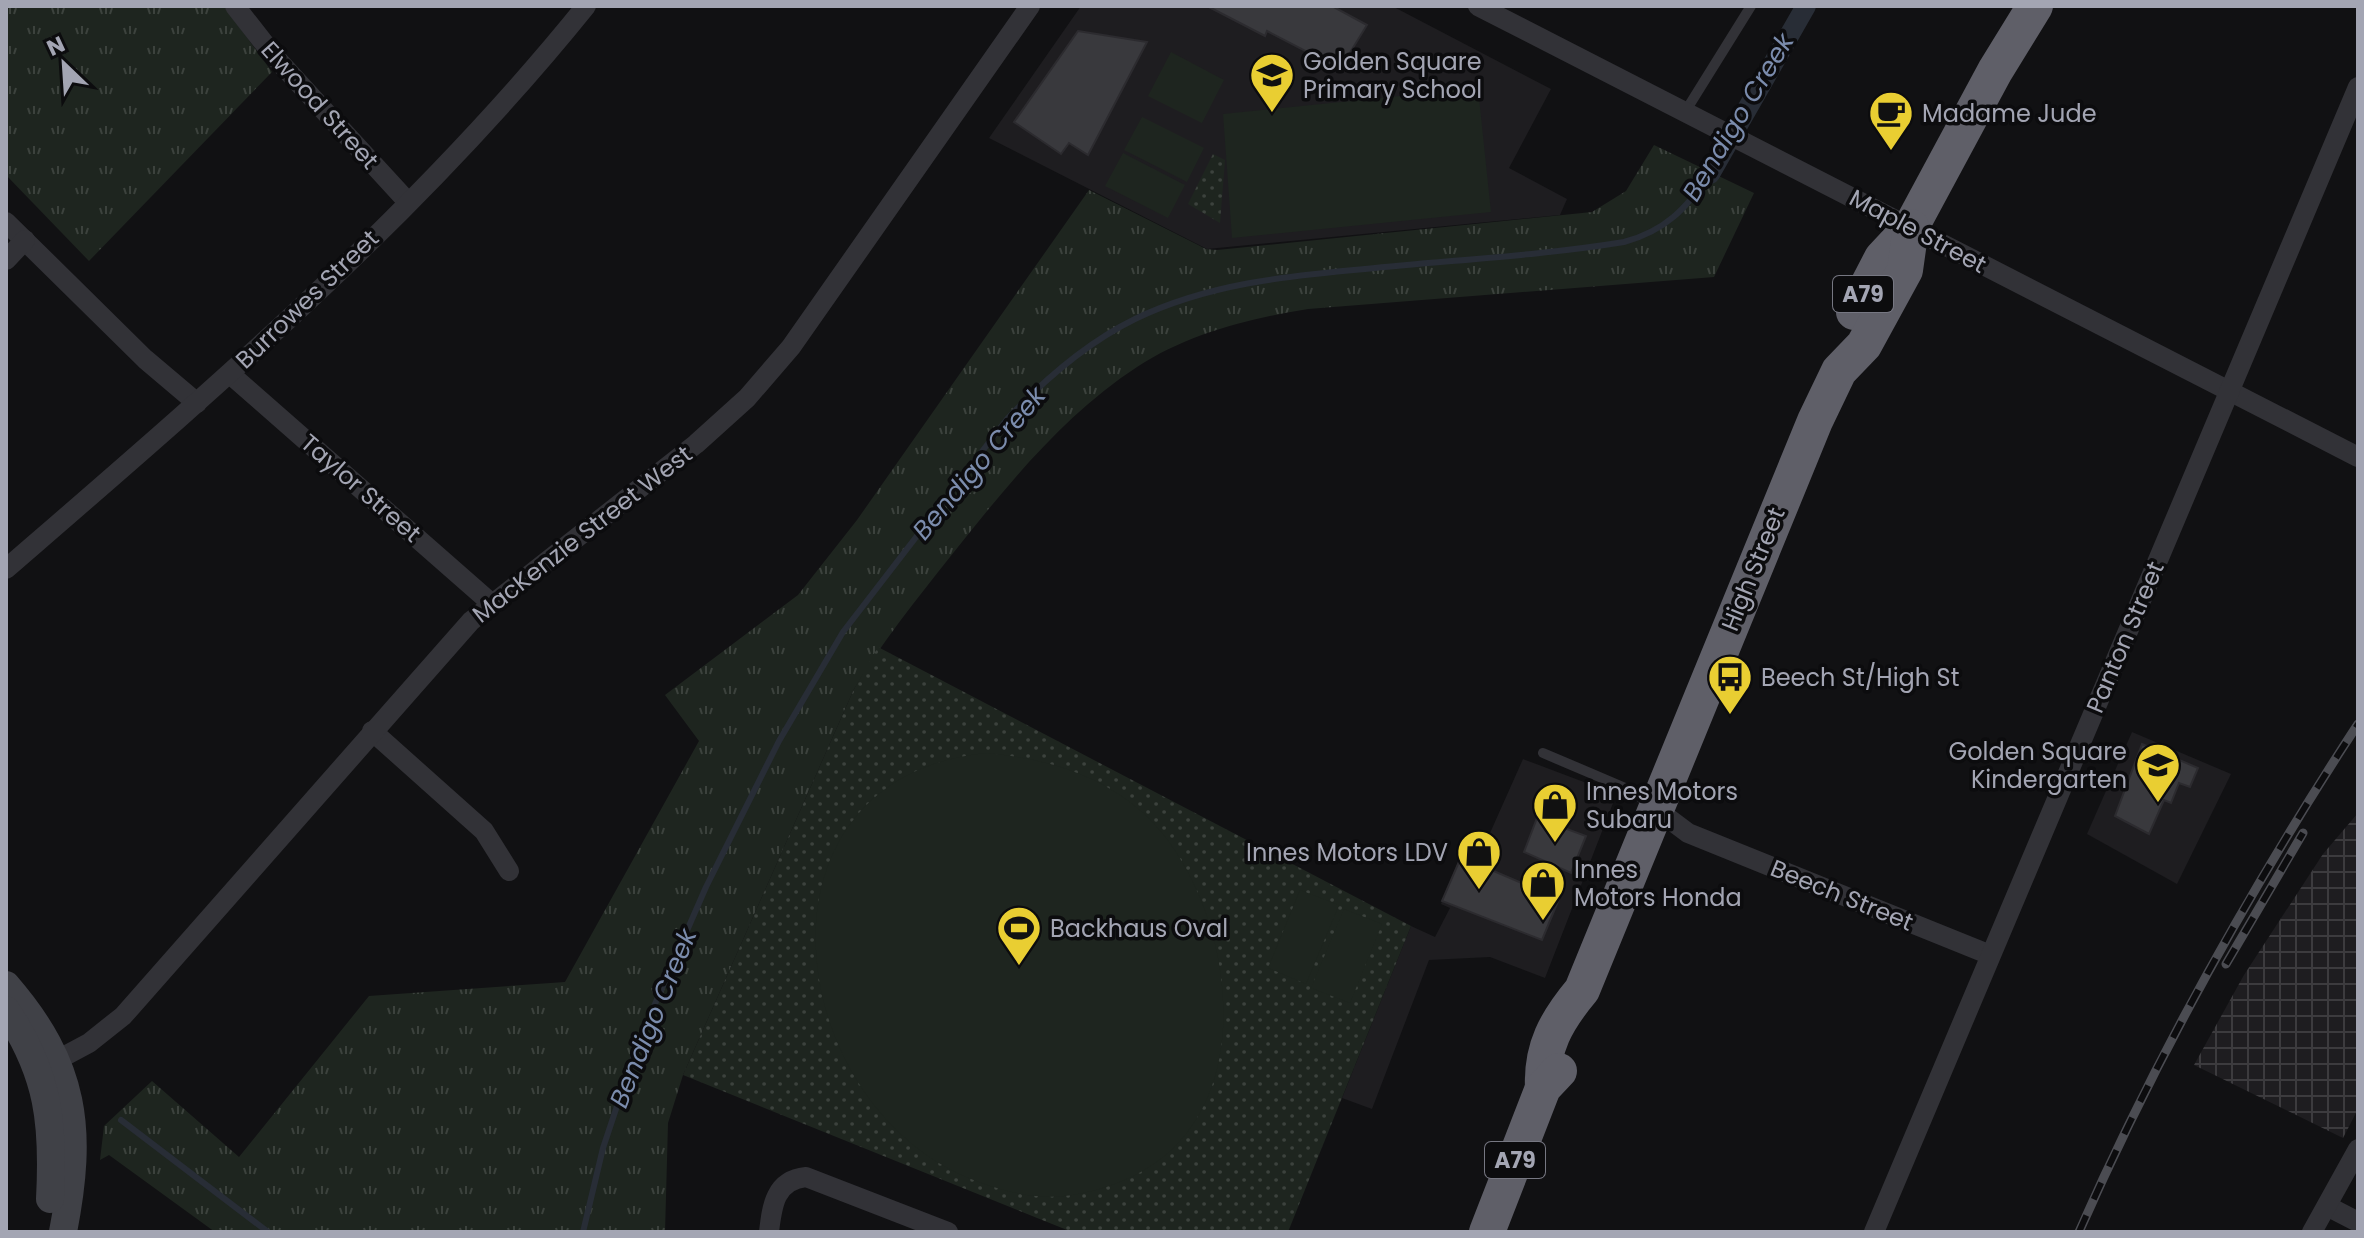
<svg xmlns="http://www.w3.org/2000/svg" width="2364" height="1238" font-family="Poppins,sans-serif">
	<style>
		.built { fill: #1e1d20 }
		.industrial { fill: url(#industrial-grid) }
		.grass { fill: url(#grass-tufts) }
		.park { fill: url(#park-dots) }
		.pitch { fill: #1e251f }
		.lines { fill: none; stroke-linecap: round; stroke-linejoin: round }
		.stream { stroke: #282d36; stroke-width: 6 }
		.canal { stroke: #282d36; stroke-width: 20 }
		.building { fill: #39393d; stroke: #2c2b2f; stroke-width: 2 }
		.lane { stroke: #323237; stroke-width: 10 }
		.street { stroke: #323237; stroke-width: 20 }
		.secondary { stroke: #404147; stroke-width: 28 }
		.highway { stroke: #5f5f68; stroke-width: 36 }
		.rail-casing { stroke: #4b4c52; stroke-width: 9 }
		.rail { stroke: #0c0c0e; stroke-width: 6; stroke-dasharray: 18; stroke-linecap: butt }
		.labels { text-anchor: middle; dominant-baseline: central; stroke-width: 7; stroke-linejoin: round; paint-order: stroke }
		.shield { fill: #0c0c0e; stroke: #767782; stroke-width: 2 }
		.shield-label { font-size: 22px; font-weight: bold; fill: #a3a5b3 }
		.poi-label { font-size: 24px; fill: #a3a5b3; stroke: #0c0c0e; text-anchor: start }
		.street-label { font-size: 24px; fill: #a3a5b3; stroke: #0c0c0e }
		.water-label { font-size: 26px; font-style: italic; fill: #7b8cad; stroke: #0c0c0e }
	</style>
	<defs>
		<pattern id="industrial-grid" width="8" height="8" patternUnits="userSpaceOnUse" patternTransform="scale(2)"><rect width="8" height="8" fill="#1e1d20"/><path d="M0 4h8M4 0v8" fill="none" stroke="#3c3b3e"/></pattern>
		<pattern id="grass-tufts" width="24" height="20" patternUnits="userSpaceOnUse" patternTransform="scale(2)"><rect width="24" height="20" fill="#1e251f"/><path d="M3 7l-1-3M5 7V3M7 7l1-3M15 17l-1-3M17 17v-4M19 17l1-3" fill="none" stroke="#3c423d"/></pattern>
		<pattern id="park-dots" width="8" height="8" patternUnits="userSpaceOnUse" patternTransform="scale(2)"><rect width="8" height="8" fill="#1e251f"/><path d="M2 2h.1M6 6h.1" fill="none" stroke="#3c423d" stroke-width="1.8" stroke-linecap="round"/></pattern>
	</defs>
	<rect width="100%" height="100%" fill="#111113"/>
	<g class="built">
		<path d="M1081 6H1392L1551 89 1509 168 1567 199 1560 215 1207 249 989 138Z"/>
		<path d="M2132 732 2231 774 2177 884 2087 834Z"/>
		<path d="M1523 759 1605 790 1615 798 1545 978 1490 957 1429 960 1372 1109 1342 1098 1411 926 1435 937 1450 908 1441 904 1465 845 1482 851Z"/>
	</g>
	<path class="industrial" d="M2358 813V1109L2343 1138 2194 1065 2244 975 2323 854Z"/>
	<g class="grass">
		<path d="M6 6H224L272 72 89 261 6 175Z"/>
		<path d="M1654 145 1754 193 1714 277 1308 309C1250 318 1187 334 1137 367 1062 416 1005 488 950 557 916 600 882 642 854 689L683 1075 668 1123 665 1232H215L109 1155 100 1160 104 1126 152 1081 239 1157 369 996 565 982 699 741 665 695 798 595 857 520 1089 190 1206 249 1217 250 1592 212 1626 191Z"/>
	</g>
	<g class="park">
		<path d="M1213 154 1225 160 1220 223 1188 204Z"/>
		<path d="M878 647 1411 926 1288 1232H1072L683 1075 854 689Z"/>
	</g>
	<g class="pitch">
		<path d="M1171 52 1224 80 1202 123 1148 96Z"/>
		<path d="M1478 88 1491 212 1232 238 1223 114Z"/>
		<path d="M1142 117 1204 148 1187 182 1124 150Z"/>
		<path d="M1123 153 1185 185 1168 218 1105 186Z"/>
		<path d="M986 753C1043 758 1097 773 1141 811 1219 880 1254 1039 1191 1127 1165 1165 1122 1186 1078 1194 1044 1201 1012 1194 979 1182 783 1112 738 778 986 753Z"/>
		<path d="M1300 890 1339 905 1306 984 1268 968Z"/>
		<path d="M1344 909 1382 924 1350 1003 1311 988Z"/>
	</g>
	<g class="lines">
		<g class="stream">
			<path d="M121 1120 268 1232"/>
			<path d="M583 1232 603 1148 638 1043 706 887 779 741 843 632 1007 419C1044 380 1086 343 1135 319 1207 284 1286 276 1365 269 1451 260 1538 256 1624 242 1665 231 1686 209 1710 174"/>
		</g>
		<path class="canal" d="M1710 174 1806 6"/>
	</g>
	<g class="building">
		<path d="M1207 6H1332L1367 25 1340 69 1267 31 1265 36Z"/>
		<path d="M1078 31 1147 42 1088 155 1069 143 1061 154 1014 122Z"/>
		<path d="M2142 744 2198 768 2190 787 2179 783 2171 803 2164 800 2149 834 2115 816Z"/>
		<path d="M1537 818 1586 836 1571 873 1524 852Z"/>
		<path d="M1461 857 1559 899 1542 940 1442 901Z"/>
	</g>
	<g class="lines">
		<g class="lane">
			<path d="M1685 112 1751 6"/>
			<path d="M1543 753 1630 790 1652 806"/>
		</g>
		<g class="street">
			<path d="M235 6 274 56 407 201"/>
			<path d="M1478 6 2358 457"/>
			<path d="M6 222 145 359 197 403"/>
			<path d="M6 260 25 240"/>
			<path d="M230 374 491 603"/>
			<path d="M6 569C209 393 417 216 586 6"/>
			<path d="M372 731 484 831 509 871"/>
			<path d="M1656 809 1688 833 1988 954"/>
			<path d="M46 1066 89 1043 123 1016 471 621 696 444 747 398 791 347 1030 6"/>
			<path d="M2327 1206 2358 1222"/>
			<path d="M769 1232C772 1206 775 1180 806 1177L948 1232"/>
			<path d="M1874 1232 2358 87"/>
			<path d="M2312 1232 2358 1149"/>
		</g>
		<g class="secondary">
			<path d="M6 985C76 1066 83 1129 63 1232"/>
			<path d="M6 1010C49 1074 54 1124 50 1199"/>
		</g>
		<g class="highway">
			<path d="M1854 312 1882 258 1911 227 1995 71 2035 6"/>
			<path d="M1543 1088C1541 1048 1556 1021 1582 990L1815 421 1839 371 1864 345 1905 270 1911 227"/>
			<path d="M1487 1232 1543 1088 1559 1071"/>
		</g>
		<g class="rail-casing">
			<g id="rail">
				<path d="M2226 964 2303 833"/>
				<path d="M2079 1232C2157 1055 2252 886 2358 724"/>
			</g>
		</g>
		<use href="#rail" class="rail"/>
	</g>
	<defs>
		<g id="school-pin" transform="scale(2.3)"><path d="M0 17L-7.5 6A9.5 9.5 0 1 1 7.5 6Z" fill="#e9ce32" stroke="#0c0c0e"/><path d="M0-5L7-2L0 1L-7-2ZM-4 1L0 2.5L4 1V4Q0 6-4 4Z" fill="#111"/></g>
		<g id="cafe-pin" transform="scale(2.3)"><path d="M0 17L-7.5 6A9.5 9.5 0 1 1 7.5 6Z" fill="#e9ce32" stroke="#0c0c0e"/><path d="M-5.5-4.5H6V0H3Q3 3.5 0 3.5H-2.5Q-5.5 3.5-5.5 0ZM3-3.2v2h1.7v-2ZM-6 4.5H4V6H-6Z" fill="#111"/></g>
		<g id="bus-pin" transform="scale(2.3)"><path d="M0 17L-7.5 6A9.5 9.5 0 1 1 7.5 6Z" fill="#e9ce32" stroke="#0c0c0e"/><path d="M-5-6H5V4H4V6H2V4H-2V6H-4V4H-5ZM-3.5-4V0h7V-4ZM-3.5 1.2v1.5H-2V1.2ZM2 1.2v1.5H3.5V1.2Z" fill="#111"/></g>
		<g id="shop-pin" transform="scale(2.3)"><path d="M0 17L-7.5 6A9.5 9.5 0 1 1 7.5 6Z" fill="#e9ce32" stroke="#0c0c0e"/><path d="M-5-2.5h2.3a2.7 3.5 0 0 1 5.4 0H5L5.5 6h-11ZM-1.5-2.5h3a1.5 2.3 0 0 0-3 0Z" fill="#111"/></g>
		<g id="stadium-pin" transform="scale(2.3)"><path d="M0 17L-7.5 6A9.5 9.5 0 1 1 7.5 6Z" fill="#e9ce32" stroke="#0c0c0e"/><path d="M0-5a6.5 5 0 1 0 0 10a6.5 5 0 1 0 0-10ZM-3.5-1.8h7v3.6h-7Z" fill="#111"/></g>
	</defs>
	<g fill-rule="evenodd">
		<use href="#school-pin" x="1272" y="75"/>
		<use href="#cafe-pin" x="1891" y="113"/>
		<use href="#bus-pin" x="1730" y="677"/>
		<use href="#school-pin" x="2158" y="765"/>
		<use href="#shop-pin" x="1555" y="805"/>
		<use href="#shop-pin" x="1479" y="852"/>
		<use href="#shop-pin" x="1543" y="883"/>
		<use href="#stadium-pin" x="1019" y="928"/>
	</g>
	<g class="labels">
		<g class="shield">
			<rect x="1833" y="276" width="60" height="36" rx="6"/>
			<rect x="1485" y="1142" width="60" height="36" rx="6"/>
		</g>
		<g class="shield-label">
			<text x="1863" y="294">A79</text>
			<text x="1515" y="1160">A79</text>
		</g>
		<g class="poi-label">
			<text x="1303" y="61">Golden Square<tspan x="1303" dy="28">Primary School</tspan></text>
			<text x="1922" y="113">Madame Jude</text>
			<text x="1761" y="677">Beech St/High St</text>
			<text x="2127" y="751" text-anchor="end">Golden Square<tspan x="2127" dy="28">Kindergarten</tspan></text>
			<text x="1586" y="791">Innes Motors<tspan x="1586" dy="28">Subaru</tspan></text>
			<text x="1448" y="852" text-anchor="end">Innes Motors LDV</text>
			<text x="1574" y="869">Innes<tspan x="1574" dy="28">Motors Honda</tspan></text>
			<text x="1050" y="928">Backhaus Oval</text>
		</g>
		<g class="street-label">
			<text transform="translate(320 105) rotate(48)">Elwood Street</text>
			<text transform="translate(1918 231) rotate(28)">Maple Street</text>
			<text transform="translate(307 299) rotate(-44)">Burrowes Street</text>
			<text transform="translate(361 488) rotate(41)">Taylor Street</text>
			<text transform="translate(582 534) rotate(-38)">MacKenzie Street West</text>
			<text transform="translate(1753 569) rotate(-68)">High Street</text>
			<text transform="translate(2125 637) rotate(-67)">Panton Street</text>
			<text transform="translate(1842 895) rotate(22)">Beech Street</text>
		</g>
		<g class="water-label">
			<text transform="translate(1738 117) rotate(-59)">Bendigo Creek</text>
			<text transform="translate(979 463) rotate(-50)">Bendigo Creek</text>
			<text transform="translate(653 1018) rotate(-68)">Bendigo Creek</text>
		</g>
	</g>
	<rect width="2364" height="1238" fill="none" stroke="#a3a5b3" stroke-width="16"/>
	<g transform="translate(64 64) rotate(335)" stroke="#0c0c0e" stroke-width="6" paint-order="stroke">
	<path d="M0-6L14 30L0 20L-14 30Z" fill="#a3a5b3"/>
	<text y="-12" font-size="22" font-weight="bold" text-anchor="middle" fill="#a3a5b3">N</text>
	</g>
</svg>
